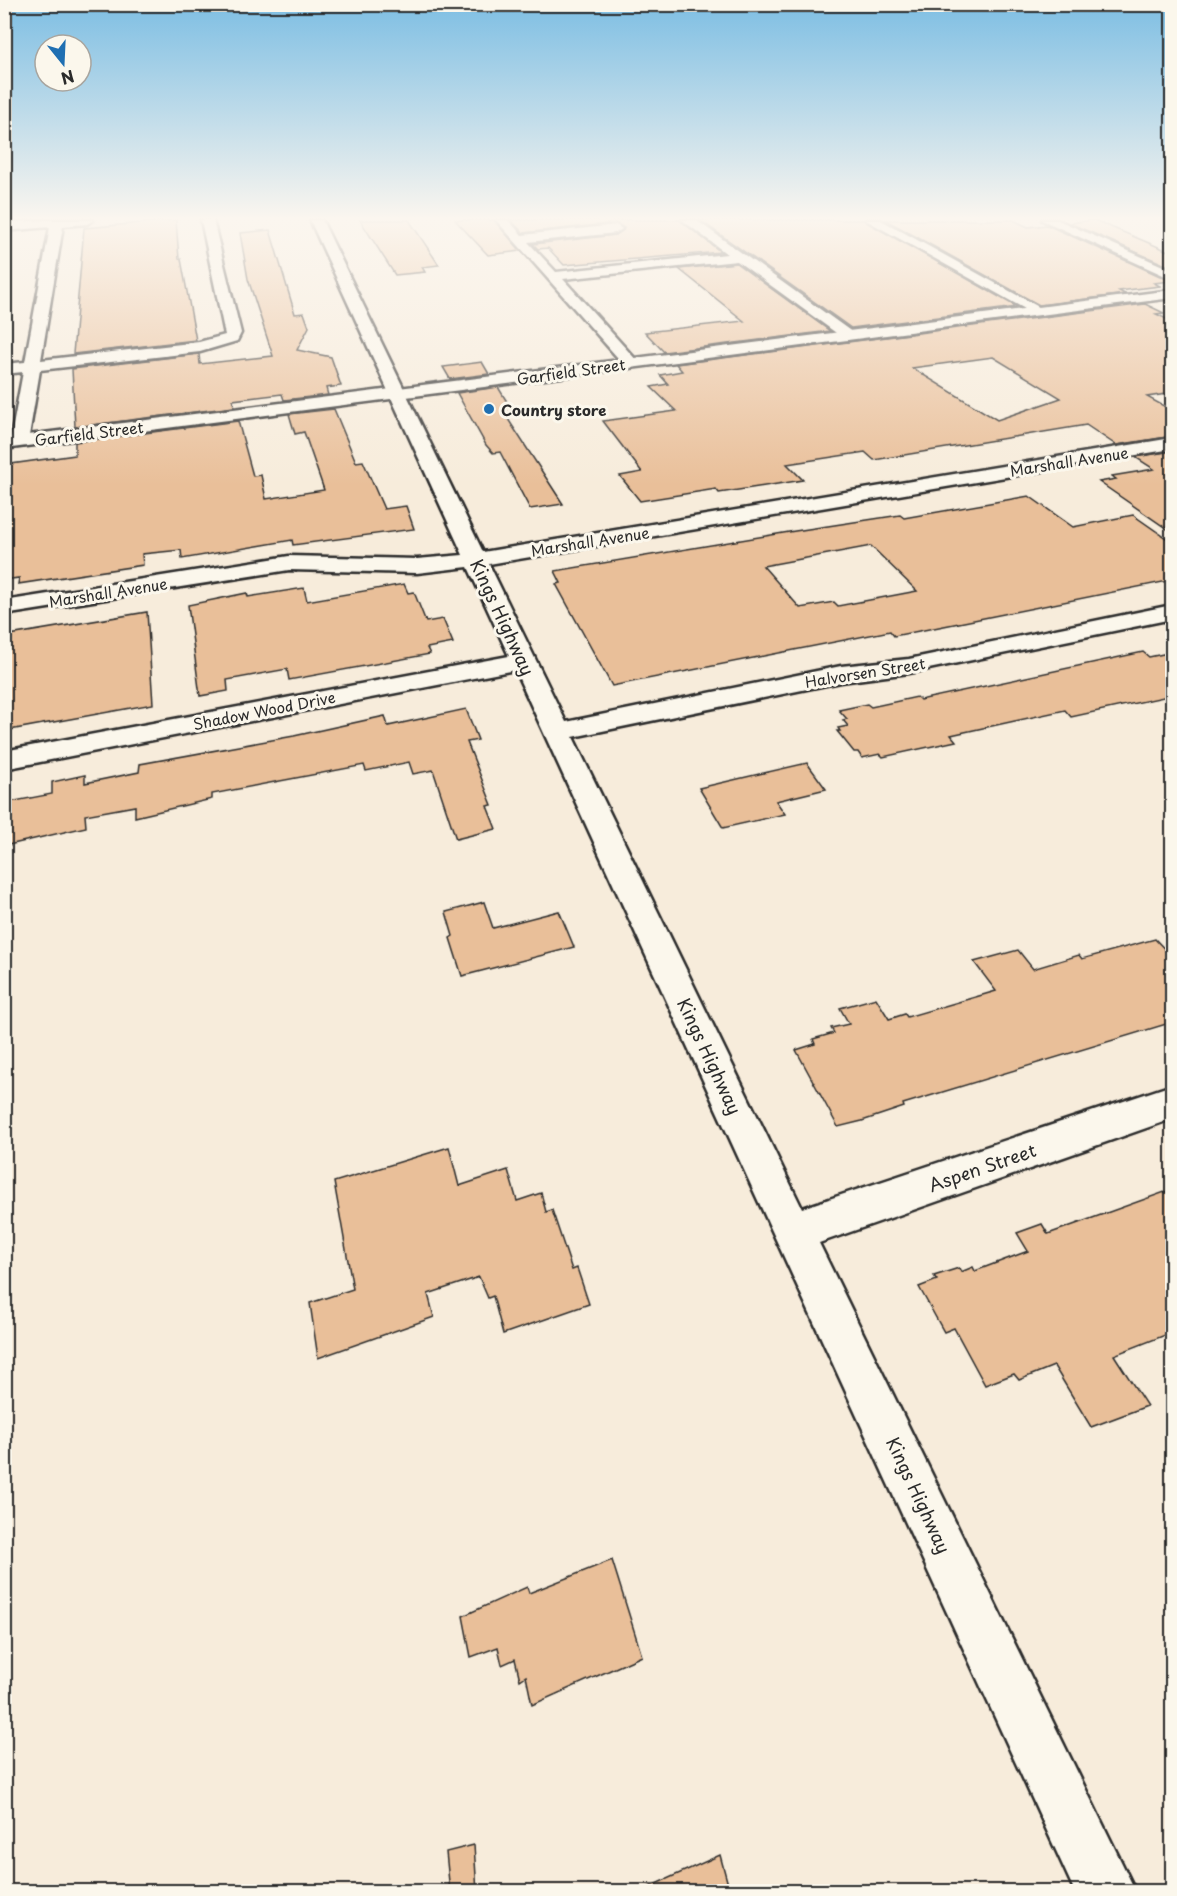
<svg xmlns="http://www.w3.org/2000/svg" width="1177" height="1896" font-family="'Playpen Sans',sans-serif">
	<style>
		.building { fill: #e9bf99; stroke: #2b2b2b; stroke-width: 1.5; fill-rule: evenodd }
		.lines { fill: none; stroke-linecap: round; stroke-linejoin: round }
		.minor-casing { stroke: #2b2b2b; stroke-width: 5 }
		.major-casing { stroke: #2b2b2b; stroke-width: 5 }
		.minor { fill: #fbf7ec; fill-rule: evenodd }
		.major { fill: #fbf7ec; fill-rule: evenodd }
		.poi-dot { fill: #1f6fb2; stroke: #fbf7ec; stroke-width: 2 }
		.labels { text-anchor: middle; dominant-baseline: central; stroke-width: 6; stroke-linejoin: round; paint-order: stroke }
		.far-street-label { font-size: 15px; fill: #2b2b2b; stroke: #fbf7ec }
		.far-poi-label { font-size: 15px; font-weight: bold; fill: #2b2b2b; stroke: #fbf7ec; text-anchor: start }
		.street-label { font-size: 18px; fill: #2b2b2b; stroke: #fbf7ec }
	</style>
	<rect width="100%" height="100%" fill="#f7ecdb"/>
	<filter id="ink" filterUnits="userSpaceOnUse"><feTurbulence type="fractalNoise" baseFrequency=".0167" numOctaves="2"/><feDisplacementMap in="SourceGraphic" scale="12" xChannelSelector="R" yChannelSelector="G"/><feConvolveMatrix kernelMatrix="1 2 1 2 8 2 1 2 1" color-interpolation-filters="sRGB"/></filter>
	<g filter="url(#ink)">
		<g class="building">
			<path d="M176 220 179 259H181L196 340 73 354 84 228Z"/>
			<path d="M360 220H409L439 265 422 267 425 272 395 275Z"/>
			<path d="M455 220H494L521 251 488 255Z"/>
			<path d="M511 220H680L721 252 564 265 548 248 538 249 533 244 616 235 624 228 616 223 523 233Z"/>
			<path d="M700 220H864L1017 307 851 328Z"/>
			<path d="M886 220H1013L1028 227 1047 225 1171 281 1154 283 1160 286 1119 291 1125 294 1039 305Z"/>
			<path d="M1094 220 1173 253V268L1069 223Z"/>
			<path d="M270 230 295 314 304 313 309 327 297 350 331 357 341 386 326 388 328 395 284 400 282 394 233 400 234 407 75 427 72 369 199 354 200 364 273 356 248 279 240 233Z"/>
			<path d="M736 263 830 331 664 352 645 332 744 321 679 269Z"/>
			<path d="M1145 304 1164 313 1156 314 1173 322V393L1147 397 1173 411V436L1116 445 1086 425 874 460 865 452 787 464 803 480 719 493 716 489 640 501 620 476 642 472 603 421 676 411 651 387 668 384 660 375 682 371 676 364ZM993 357 1061 398 997 420 912 368Z"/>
			<path d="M482 362 489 374 450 379 443 367Z"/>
			<path d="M498 387 515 415 506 416 563 504 530 509 500 452 493 453 486 445 457 393Z"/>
			<path d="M334 409 356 462 363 461 384 509 406 506 414 529 293 545 292 540 182 559 181 550 142 554 143 565 18 584 19 578 4 580V465L75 455V442L238 421 253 476 261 475 266 499 324 490 304 432 295 434 289 414Z"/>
			<path d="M1173 451V533L1099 482 1116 479 1112 476 1154 469 1135 457Z"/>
			<path d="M1029 496 1073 527 1133 515 1173 543V580L944 626 894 636 890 631 612 686 556 584 561 583 555 571 795 531 900 515 904 518ZM871 546 917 591 838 606 834 602 800 608 763 566Z"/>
			<path d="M404 584 408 593 414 592 426 622 443 619 453 643 427 648 430 654 289 680 287 669 227 680 228 691 200 696 188 605 247 593 248 597 304 588 307 601Z"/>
			<path d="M147 612 153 704 4 731V636Z"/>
			<path d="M1143 652 1149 657 1173 652V695L1071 717 1065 710 951 735 956 741 883 757 880 754 862 758 858 752H854L837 731H840L838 728 848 726 843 720 847 719 839 710 867 704 871 707 917 697 920 700Z"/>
			<path d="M466 709 478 740 467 742 492 805 487 806 496 829 456 839 433 770 413 774 409 762 366 771 364 765 212 794V799L135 817V806L85 815 86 827 4 846V803L52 794V782L85 775V783L139 772 140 764 294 736 385 716 388 726Z"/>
			<path d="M807 763 826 789 776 801 785 814 723 828 699 788Z"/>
			<path d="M484 902 493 928 559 911 574 947 462 976 450 938 453 936 446 912Z"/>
			<path d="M1155 939 1173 958V1022L903 1104 904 1107 862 1121 838 1127 796 1050 815 1044 813 1039 834 1033 831 1028 849 1024 840 1008 876 998 889 1019 905 1014 907 1017 996 991 974 962 1018 950 1033 969 1079 955 1082 959Z"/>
			<path d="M449 1147 459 1186 508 1170 517 1201 541 1193 546 1212 552 1210 572 1270 577 1268 589 1304 503 1334 493 1296 488 1298 479 1277 428 1294 434 1317 318 1358 310 1303 353 1289 334 1182Z"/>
			<path d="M1173 1189V1332L1114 1355 1147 1406 1091 1427 1054 1366 1019 1380 1014 1374 985 1385 954 1328 944 1332 919 1287 937 1280 934 1276 959 1268 961 1272 973 1267 975 1271 1028 1251 1017 1233 1042 1224 1048 1234Z"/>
			<path d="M612 1560 642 1656 532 1705 526 1676 520 1680 515 1659 502 1665 498 1647 471 1657 463 1616 527 1587 529 1593Z"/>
			<path d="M474 1845 477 1892H450L446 1852Z"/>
			<path d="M720 1855 730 1892H638Z"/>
		</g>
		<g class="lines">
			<g class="minor-casing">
				<g id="minor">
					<path d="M45 220H93L87 224 63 226 41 360 199 342 225 335 201 220H213L241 333 237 341 200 352 40 370 28 442 25 446H13L10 442 23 372 4 374V364L25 362 50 227 4 231V223Z"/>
					<path d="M310 220H322L483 552 1172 438V449L489 564 566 722 841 666 909 659 1172 605V619L909 673 841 682 573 737 802 1208 1172 1085V1119L819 1243 1136 1892H1075L515 670 4 769V751L509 656 468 567 417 573 289 570 4 615V601L289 556 417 559 463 555Z"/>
					<path d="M496 220H508L522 235 616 225 622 229 616 233 528 242 556 272 727 254 682 220H696L856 335 848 340 843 338 737 261 563 279 639 363 637 366H625Z"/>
					<path d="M866 220H881L1046 311 1044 314H1034Z"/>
					<path d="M1042 220H1058L1172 270V279Z"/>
				</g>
			</g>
			<g class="major-casing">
				<path id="major" d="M1172 290V298L4 449V438Z"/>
			</g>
			<use href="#minor" class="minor"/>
			<use href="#major" class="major"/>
		</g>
	</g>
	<linearGradient id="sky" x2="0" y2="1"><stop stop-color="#7dbee3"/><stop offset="0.45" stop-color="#fbf6ef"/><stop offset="1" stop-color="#fbf6ef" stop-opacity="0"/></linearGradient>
	<rect width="1177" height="485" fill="url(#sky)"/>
	<circle class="poi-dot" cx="489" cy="409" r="6"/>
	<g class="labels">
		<g class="far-street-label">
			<text transform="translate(571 371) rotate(-8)">Garfield Street</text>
			<text transform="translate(89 433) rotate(-7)">Garfield Street</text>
			<text transform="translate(1069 461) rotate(-9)">Marshall Avenue</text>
			<text transform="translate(590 541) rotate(-9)">Marshall Avenue</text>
			<text transform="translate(108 592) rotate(-9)">Marshall Avenue</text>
			<text transform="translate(865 672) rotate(-9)">Halvorsen Street</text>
			<text transform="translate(264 710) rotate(-11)">Shadow Wood Drive</text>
		</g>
		<g class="far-poi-label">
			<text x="501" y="409">Country store</text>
		</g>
		<g class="street-label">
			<text transform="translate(503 617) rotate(65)">Kings Highway</text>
			<text transform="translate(710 1056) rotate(65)">Kings Highway</text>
			<text transform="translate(982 1167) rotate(-19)">Aspen Street</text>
			<text transform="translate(919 1495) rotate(65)">Kings Highway</text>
		</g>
	</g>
	<rect width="1177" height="1896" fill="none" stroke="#fbf7ec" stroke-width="24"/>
	<rect x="12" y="12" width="1153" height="1872" fill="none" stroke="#2b2b2b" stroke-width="2" filter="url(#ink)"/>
	<g transform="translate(63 63) rotate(162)"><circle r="28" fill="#fbf7ec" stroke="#a8a59f" stroke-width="1.5"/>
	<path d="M0-4.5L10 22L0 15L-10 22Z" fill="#1f6fb2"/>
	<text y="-9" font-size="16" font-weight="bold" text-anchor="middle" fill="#2b2b2b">N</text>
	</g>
</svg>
